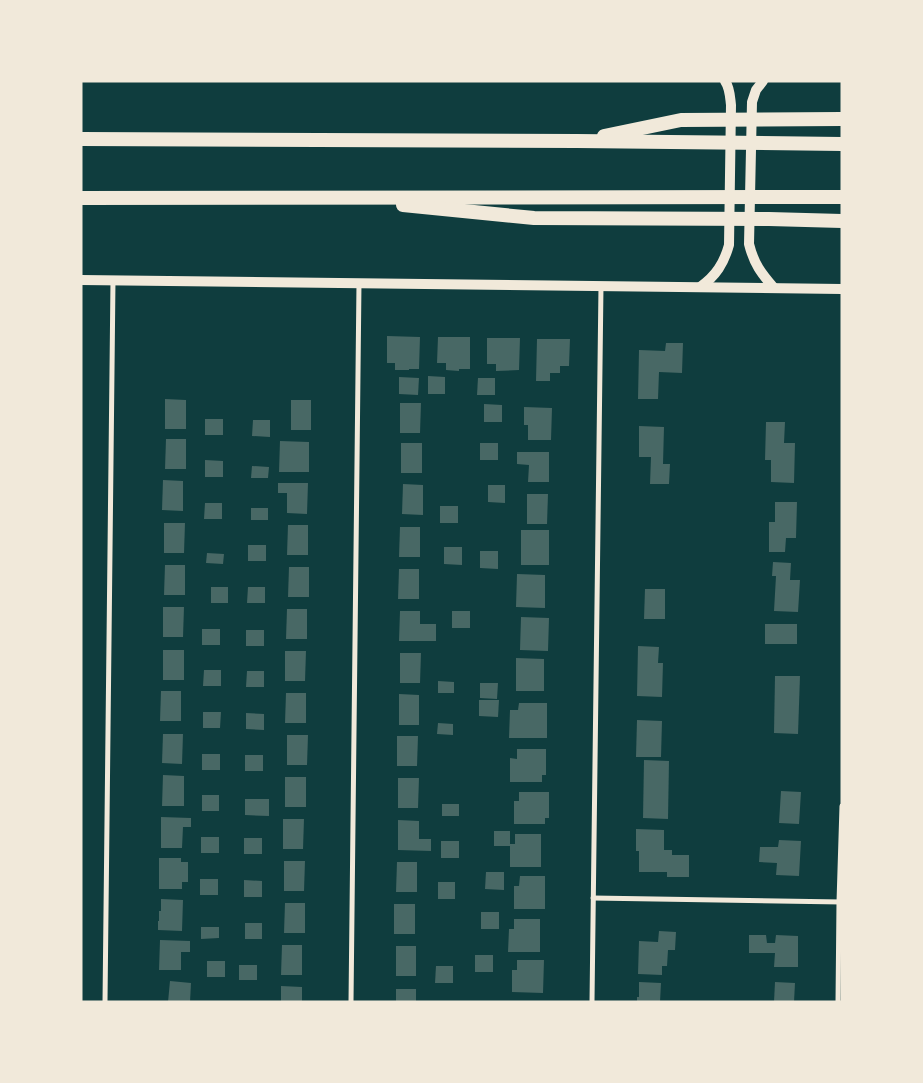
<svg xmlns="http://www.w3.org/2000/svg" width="923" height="1083" font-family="Arial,sans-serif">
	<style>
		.building { fill: #486865 }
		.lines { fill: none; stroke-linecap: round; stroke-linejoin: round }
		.minor { stroke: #f1e9da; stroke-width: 5 }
		.secondary { stroke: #f1e9da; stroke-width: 10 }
		.motorway { stroke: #f1e9da; stroke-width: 14 }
	</style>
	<rect width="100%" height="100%" fill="#0f3d3e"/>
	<g class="building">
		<path d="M387 336 420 337 419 369H409V370H395V363H387Z"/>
		<path d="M438 337H470V369H459V371L446 370V363H437Z"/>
		<path d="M487 338H520L519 370 496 371V364H487Z"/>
		<path d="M537 339H570L569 366H560V373H550V381H536Z"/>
		<path d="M666 343H683L682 373 659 372 658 399H638L639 350 665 351Z"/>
		<path d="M428 376 445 377V394H428Z"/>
		<path d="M399 377 419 378 418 395 399 394Z"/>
		<path d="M478 378H495V395H477Z"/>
		<path d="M165 399 186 400V429H165Z"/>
		<rect x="291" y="400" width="20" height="30"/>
		<path d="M400 403H421L420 433H400Z"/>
		<path d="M484 404 502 405V422H484Z"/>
		<path d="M524 407 552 408 551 440H528V425H524Z"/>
		<rect x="205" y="419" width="18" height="16"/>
		<path d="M253 420H270V437L252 436Z"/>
		<path d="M766 422H785L784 443H795L794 483 771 482V460H765Z"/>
		<path d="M639 426 664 427 663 464H670L669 484H650L651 457H639Z"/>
		<path d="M166 439H186V469H165Z"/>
		<path d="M280 441 309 442V472H279Z"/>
		<rect x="401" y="443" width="21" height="30"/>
		<rect x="480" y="443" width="18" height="17"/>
		<path d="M517 452H549V482H528L529 465 517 464Z"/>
		<path d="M205 460 223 461V477H205Z"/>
		<path d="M252 466 269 467 268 478H251Z"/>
		<path d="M163 480 183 481V511L162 510Z"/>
		<path d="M278 483H308L307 514 287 513V493H278Z"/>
		<path d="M403 484 423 485V515L402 514Z"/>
		<path d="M488 485H505V503L488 502Z"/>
		<path d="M527 494H548L547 524H527Z"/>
		<path d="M775 502H797L796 538H786L785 552H769V522H775Z"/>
		<path d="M205 503H222V519H204Z"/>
		<rect x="440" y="506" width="18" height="17"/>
		<rect x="251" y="508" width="17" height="12"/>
		<path d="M164 523H185L184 553H164Z"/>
		<path d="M288 525H308V555H287Z"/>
		<path d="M400 527H420V557H399Z"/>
		<rect x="521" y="530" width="28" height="35"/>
		<rect x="248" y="545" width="18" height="16"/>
		<path d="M444 547H462V565L444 564Z"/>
		<path d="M480 551H498V569L480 568Z"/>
		<path d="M207 553 224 554 223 564 206 563Z"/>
		<path d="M773 562 791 563 790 580H800L798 612 774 611 776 576H772Z"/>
		<path d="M165 565H185V595H164Z"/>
		<path d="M289 567H309V597H288Z"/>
		<path d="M399 569H419V599H398Z"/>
		<path d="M517 574 545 575V608L516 607Z"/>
		<rect x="211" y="587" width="17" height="16"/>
		<path d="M248 587H265V603H247Z"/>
		<path d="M645 589H665V619H644Z"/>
		<path d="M163 607H184L183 637H163Z"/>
		<path d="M287 609H307V639H286Z"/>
		<path d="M400 611H420V624H436V641H399Z"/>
		<rect x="452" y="611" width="18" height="17"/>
		<path d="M521 617 549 618 548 651 520 650Z"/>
		<rect x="765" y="624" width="32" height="20"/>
		<rect x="202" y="629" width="18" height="16"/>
		<rect x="246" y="630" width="18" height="16"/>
		<path d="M638 646 659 647 658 663H663L662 697 637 696Z"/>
		<rect x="163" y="650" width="21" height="30"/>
		<path d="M285 651H306L305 681H285Z"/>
		<path d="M400 653H421L420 683H400Z"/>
		<path d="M516 658 544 659V691H516Z"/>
		<path d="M204 670H221V686H203Z"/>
		<path d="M247 671H264V687H246Z"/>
		<path d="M775 676H800L798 734 774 733Z"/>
		<path d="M438 681 454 682V693H438Z"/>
		<path d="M480 683H498L497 699 480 698Z"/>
		<path d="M161 691H181V721H160Z"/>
		<path d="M286 693H306V723H285Z"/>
		<path d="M399 694 419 695V725H399Z"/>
		<path d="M479 700H499L498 717 479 716Z"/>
		<path d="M519 703H547V738H509L510 710H518Z"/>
		<path d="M203 712H221L220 728H203Z"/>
		<path d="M246 713 264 714V730L246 729Z"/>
		<path d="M637 720 662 721 661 757H636Z"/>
		<path d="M438 723 453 724V735L437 734Z"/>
		<path d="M163 734H183L182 764 162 763Z"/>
		<path d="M287 735H308L307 765H287Z"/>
		<path d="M397 736H418L417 766H397Z"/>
		<path d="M517 749H546V775H542V782H510V758L517 759Z"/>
		<rect x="202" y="754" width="18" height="16"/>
		<rect x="245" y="755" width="18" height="16"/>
		<path d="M644 760 669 761 668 819 643 818Z"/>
		<path d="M163 775 184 776V806H162Z"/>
		<rect x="285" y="777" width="21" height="30"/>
		<path d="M398 778H419L418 808H398Z"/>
		<path d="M781 791 801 792 799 824 779 823Z"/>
		<path d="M519 792H549V818H545V824H514V801H519Z"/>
		<rect x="202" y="795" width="17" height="16"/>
		<path d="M245 799H269V816L245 815Z"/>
		<rect x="442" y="804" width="17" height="12"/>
		<path d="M161 817 191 818V827H183L182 848H161Z"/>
		<path d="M283 819H304L303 849H283Z"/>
		<path d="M398 820 419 821V839H431V851L398 850Z"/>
		<path d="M636 829 664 830V850H672V855H689V877H667V872H639V851H636Z"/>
		<rect x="494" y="831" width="16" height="15"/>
		<path d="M515 834H541V867H510V844H515Z"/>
		<rect x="201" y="837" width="18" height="16"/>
		<rect x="244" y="838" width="18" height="16"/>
		<path d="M779 840 801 841 799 876 776 875 777 863 759 862 760 847H778Z"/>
		<rect x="441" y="841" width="18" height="17"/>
		<path d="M159 858H181V862H188V882H182V889H159Z"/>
		<path d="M284 861H305L304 891H284Z"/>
		<path d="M397 862H417V892H396Z"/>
		<path d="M486 872H504V890L485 889Z"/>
		<path d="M520 876H545V909H514V886H519Z"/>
		<rect x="200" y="879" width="18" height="16"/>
		<path d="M244 880 262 881V897H244Z"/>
		<rect x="438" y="882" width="17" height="17"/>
		<path d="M161 899 183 900 182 931 158 930V921H159V911H161Z"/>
		<path d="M285 903H305V933H284Z"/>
		<rect x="394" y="904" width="21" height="30"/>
		<rect x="481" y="912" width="18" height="17"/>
		<path d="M514 919H540V952H508L509 929H514Z"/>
		<rect x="245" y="923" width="17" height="16"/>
		<path d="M201 927H219V938L201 939Z"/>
		<path d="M659 931 676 932 675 950H668L667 966H662V975L638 974 639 941 658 942Z"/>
		<path d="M749 935H766L767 943H775L776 935 798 936V967H774L775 953H749Z"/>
		<path d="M160 940 190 941V952H181V970H159Z"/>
		<path d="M282 945H302V975H281Z"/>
		<rect x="396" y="946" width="20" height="30"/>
		<rect x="475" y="955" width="18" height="17"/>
		<path d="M517 960H544L543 993 512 992V970H517Z"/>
		<rect x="207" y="961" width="18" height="16"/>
		<rect x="239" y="965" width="18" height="15"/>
		<path d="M436 966H453V983H435Z"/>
		<path d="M170 981 191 983 190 1002H168Z"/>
		<path d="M639 982 661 983 660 1002H637V997H639Z"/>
		<path d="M775 982 795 983 794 1002H774Z"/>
		<path d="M281 986 302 987V1002H281Z"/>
		<rect x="396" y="989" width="20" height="13"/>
	</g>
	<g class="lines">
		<g class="minor">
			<path d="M593 898 842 902"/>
			<path d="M105 1002 113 280"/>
			<path d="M351 1002 359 283"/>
			<path d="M592 1002 601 286"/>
			<path d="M838 1002 839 902 842 806"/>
		</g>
		<g class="secondary">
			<path d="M763 81 756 90 752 102 749 244C754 264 761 273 774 288"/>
			<path d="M81 280 842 289"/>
			<path d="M700 287C716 276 724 263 729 245L731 105C730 97 730 88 725 81"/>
		</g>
		<g class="motorway">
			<path d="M604 136 681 120 842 119"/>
			<path d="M81 139 577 141 842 144"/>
			<path d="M81 198 842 197"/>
			<path d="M403 205 534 218 769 219 842 221"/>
		</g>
	</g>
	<rect width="923" height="1083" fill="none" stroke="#f1e9da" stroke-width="165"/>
</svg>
